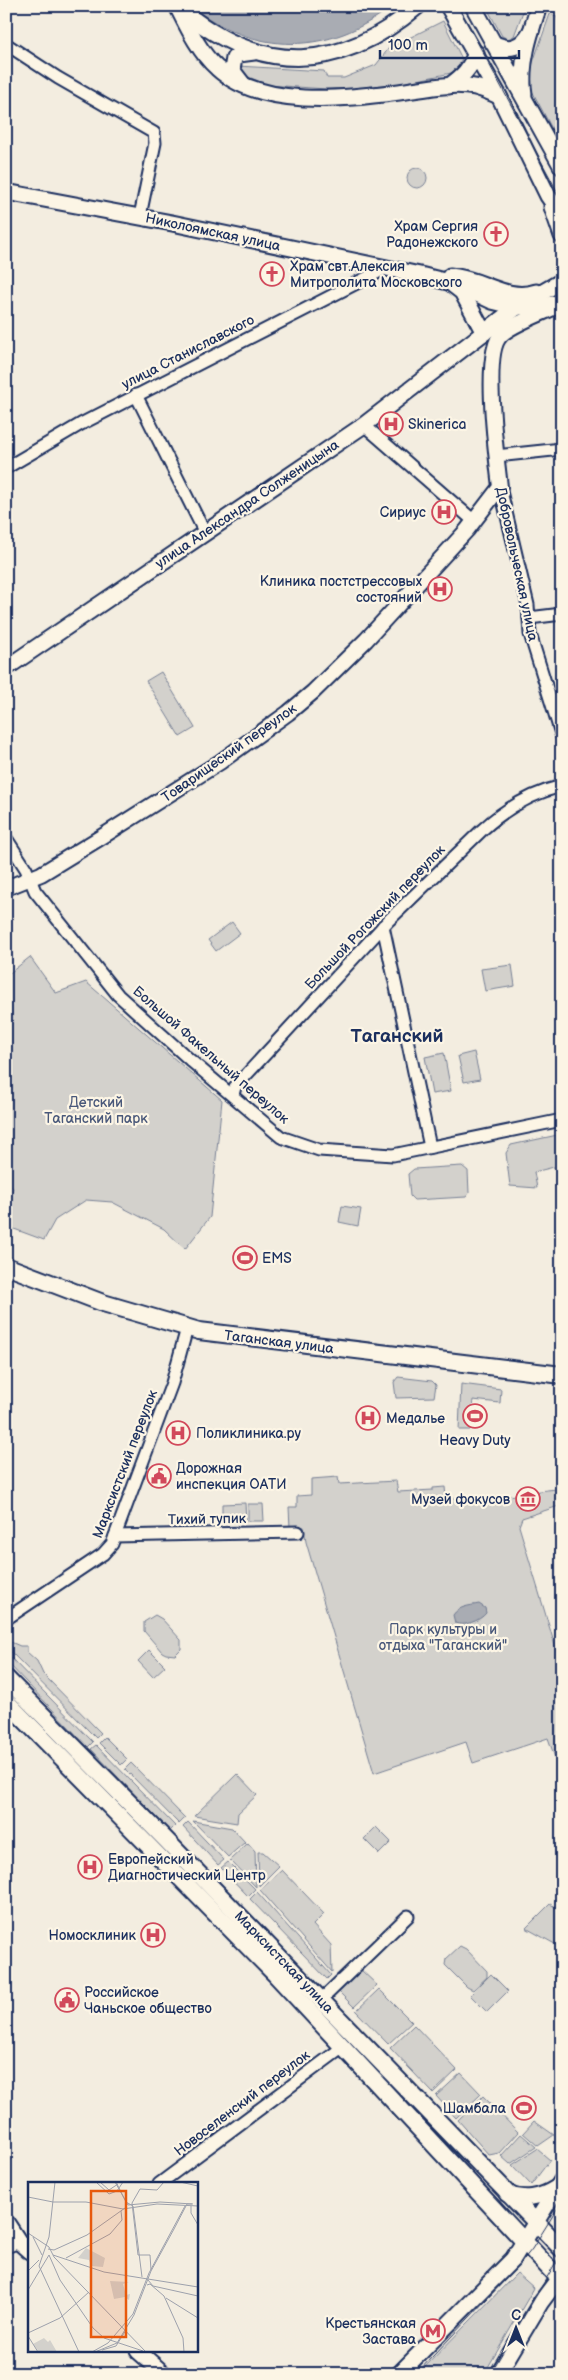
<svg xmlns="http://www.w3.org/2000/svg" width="568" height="2380" font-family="'Balsamiq Sans',sans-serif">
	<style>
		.green { fill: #d3d1cc; stroke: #778095 }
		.water { fill: #a9acb3; stroke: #707a91 }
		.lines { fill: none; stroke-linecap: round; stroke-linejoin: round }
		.minor-casing { stroke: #1b2f5e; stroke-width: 15 }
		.tertiary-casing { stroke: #1b2f5e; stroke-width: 18 }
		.secondary-casing { stroke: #1b2f5e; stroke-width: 19 }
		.primary-casing { stroke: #1b2f5e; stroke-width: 20 }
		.minor { stroke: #fcf5e5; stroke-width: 11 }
		.tertiary { stroke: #fcf5e5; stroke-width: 14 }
		.secondary { stroke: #fcf5e5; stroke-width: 15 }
		.primary { stroke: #fcf5e5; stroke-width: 16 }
		.tram { stroke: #1b2f5e; stroke-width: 1 }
		.labels { text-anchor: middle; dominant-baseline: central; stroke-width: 4.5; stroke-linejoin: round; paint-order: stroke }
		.poi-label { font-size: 14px; fill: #1b2f5e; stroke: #fcf5e5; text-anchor: start }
		.street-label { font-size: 14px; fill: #1b2f5e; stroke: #fcf5e5 }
		.park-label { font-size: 14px; fill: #49587a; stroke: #fcf5e5 }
		.district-label { font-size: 19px; font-weight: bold; fill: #1b2f5e; stroke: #fcf5e5 }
		.inset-road { fill: none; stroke: #9da1ac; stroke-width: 1 }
		.view { fill: #e8590c; fill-opacity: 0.15; stroke: #e8590c; stroke-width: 2.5 }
		.inset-edge { fill: none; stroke: #1b2f5e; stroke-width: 2.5 }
	</style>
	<rect width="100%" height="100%" fill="#f3ede0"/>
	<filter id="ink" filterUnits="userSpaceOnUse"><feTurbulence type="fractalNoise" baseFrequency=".02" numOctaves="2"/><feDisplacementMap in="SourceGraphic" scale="10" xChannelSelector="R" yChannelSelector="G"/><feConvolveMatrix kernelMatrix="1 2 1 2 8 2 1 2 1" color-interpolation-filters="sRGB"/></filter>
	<g filter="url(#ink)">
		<g class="green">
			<path d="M486 6H525L514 36 508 39 502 36Z"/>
			<path d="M550 14 556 16 562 30V143L560 144 530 87V71Z"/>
			<path d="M443 21 462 59 456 72 403 83 341 90 268 85 239 73 237 66 324 71 327 78H344L376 65 389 48Z"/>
			<circle cx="417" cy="178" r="10"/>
			<path d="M161 672 195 728 180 737 146 681Z"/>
			<path d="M232 922 240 933 216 951 208 940Z"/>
			<path d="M30 957 56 993 86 982 222 1100 210 1217 185 1249 164 1229 112 1202 86 1200 55 1220 44 1240 6 1226V1209L13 1188 6 1181V976Z"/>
			<path d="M512 965 515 986 485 991 481 969Z"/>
			<path d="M474 1052 480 1079 464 1082 458 1056Z"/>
			<path d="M444 1053 451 1091 432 1094 425 1057Z"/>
			<path d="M562 1134V1165L534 1172 537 1188 510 1186 506 1153 511 1145Z"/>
			<path d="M462 1166 468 1171 469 1193 466 1197 414 1200 410 1196 408 1174 414 1169Z"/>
			<path d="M342 1206 361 1209 358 1226 339 1222Z"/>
			<path d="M398 1377 432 1381 436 1385 434 1397 396 1398 394 1382Z"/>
			<path d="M461 1384 501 1389 500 1403 473 1400 470 1430H459Z"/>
			<path d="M338 1477 339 1484 396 1481 398 1492 433 1490V1488L445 1487 446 1498 506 1500V1496C525 1495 542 1489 562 1489V1505L522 1518 519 1526 562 1669V1777L548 1738 473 1763 466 1742 374 1773 306 1542 304 1527 290 1528 289 1507H297V1496L311 1495V1479Z"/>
			<path d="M245 1503 246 1522H222V1504Z"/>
			<path d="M248 1504H263L264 1521H248Z"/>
			<path d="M155 1615 162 1619 181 1640V1649L175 1655 166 1654 162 1652 144 1631V1622Z"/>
			<path d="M6 1640 20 1646H27V1652L37 1661 43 1674 101 1733 96 1738 6 1647Z"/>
			<path d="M149 1650 165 1666 153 1677 138 1661Z"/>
			<path d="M6 1653 93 1742 88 1747 6 1661Z"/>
			<path d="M105 1737 127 1759 121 1765 99 1743Z"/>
			<path d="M96 1745 175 1826 170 1831 91 1749Z"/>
			<path d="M131 1763 185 1818 179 1824 125 1769Z"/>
			<path d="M237 1774 257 1795 238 1813 237 1823 194 1816Z"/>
			<path d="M193 1821 232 1828 245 1842 228 1857Z"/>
			<path d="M188 1822 224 1860 218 1865 183 1827Z"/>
			<path d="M376 1827 391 1842 379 1854 364 1839Z"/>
			<path d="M248 1843 255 1851 256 1887 230 1860Z"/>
			<path d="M258 1852H263L279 1866 259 1886Z"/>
			<path d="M228 1862 255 1889 248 1896 221 1868Z"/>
			<path d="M282 1870 324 1914 313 1925 331 1945 332 1972 260 1890Z"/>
			<path d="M257 1892 331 1975 327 1979 250 1899Z"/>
			<path d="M550 1904 562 1911V1948L526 1928Z"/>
			<path d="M460 1946 466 1949 487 1971V1977L473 1990 467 1987 445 1965 446 1959Z"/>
			<path d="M360 1969 377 1985 354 2007 338 1991Z"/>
			<path d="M491 1974 508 1991 487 2012 470 1995Z"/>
			<path d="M379 1989 412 2022 388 2044 356 2011Z"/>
			<path d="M414 2025 457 2070 433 2093 390 2048Z"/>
			<path d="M461 2073 481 2094 456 2118 436 2096Z"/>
			<path d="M483 2096 518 2132 499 2153 489 2155 458 2120Z"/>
			<path d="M534 2121 554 2135 538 2146 523 2133Z"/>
			<path d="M521 2134 536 2147 510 2164 501 2156Z"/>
			<path d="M537 2149 550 2160 531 2185 512 2165Z"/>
			<path d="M517 2273 534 2288 484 2374H418Z"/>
		</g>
		<g class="water">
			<path d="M191 6H260L295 11 322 6H392C329 56 255 56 191 6Z"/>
			<path d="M479 1604 485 1608 486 1613C480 1621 463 1627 455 1623L453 1615C459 1606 469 1606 479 1604Z"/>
		</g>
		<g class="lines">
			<g class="minor-casing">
				<g id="minor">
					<path d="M6 44 58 78 154 133 155 143 140 216"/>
					<path d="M136 395 205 533"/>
					<path d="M364 425 474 521"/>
					<path d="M496 456 562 449"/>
					<path d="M6 468 81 424 386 268"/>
					<path d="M500 487 528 605 530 634 562 737"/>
					<path d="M529 618 562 614"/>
					<path d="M6 838 26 869 35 891 118 995 190 1060 281 1137 319 1150 393 1155 562 1120"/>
					<path d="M383 926 430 1147"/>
					<path d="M233 1095 235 1087 389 920 482 830C504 810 532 793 562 786"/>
					<path d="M115 1536 298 1532"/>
					<path d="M6 1619 103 1554 112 1544 172 1383 187 1328"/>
					<path d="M321 2000 408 1916"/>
					<path d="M159 2184 343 2047"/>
					<path d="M6 2247 19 2242"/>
				</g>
			</g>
			<g class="tertiary-casing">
				<path id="tertiary" d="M6 888 41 874 103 836 220 762 288 713 313 692 366 640 467 530 500 487C497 460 482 352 501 335 512 324 544 313 559 305"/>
			</g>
			<g class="secondary-casing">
				<g id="secondary">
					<path d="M448 6 499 96 548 196 562 216"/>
					<path d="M473 6 562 167"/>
					<path d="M178 8C188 28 200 53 217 68 261 109 344 99 399 92 423 89 451 82 475 87 483 89 492 93 499 96"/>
					<path d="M183 11C263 76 340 72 418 6"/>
					<path d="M493 43C510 52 521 48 531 31"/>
					<path d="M242 83 232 70 234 58 239 54 254 52"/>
					<path d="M449 86C463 76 470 69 476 53"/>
					<path d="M524 94C519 66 530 33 539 6"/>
					<path d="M6 192 172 223 420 275 456 284 492 301 517 307H536L562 302"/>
					<path d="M552 207 562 236"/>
					<path d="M450 276C482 278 506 302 536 292"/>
					<path d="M453 285 462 292 484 333"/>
					<path d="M6 668 364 425 517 307 562 281"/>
					<path d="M507 2194C525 2201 540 2198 556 2188"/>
					<path d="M6 2222 19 2242 29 2251"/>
					<path d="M138 2351 164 2374"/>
					<path d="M399 2374 513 2259 562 2180"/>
					<path d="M498 2374 541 2302 562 2274"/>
				</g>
			</g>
			<g class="primary-casing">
				<g id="primary">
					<path d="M6 1266 103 1303 199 1331 562 1375"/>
					<path d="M6 1678 166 1840 562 2249"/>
					<path d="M6 1701 275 1974 562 2282"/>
				</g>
			</g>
			<use href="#minor" class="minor"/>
			<use href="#tertiary" class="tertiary"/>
			<use href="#secondary" class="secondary"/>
			<use href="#primary" class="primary"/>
			<g class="tram">
				<path d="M458 6 562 200"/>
				<path d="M416 2374 520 2264 532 2249 562 2201"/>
				<path d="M490 2374 562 2252"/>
			</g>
		</g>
	</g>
	<defs>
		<g id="church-ring" transform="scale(1.25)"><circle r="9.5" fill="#fcf5e5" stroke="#d1495b" stroke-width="1.5"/><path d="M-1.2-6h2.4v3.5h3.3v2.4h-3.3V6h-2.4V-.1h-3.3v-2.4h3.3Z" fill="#d1495b"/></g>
		<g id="hospital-ring" transform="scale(1.25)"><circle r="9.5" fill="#fcf5e5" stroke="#d1495b" stroke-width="1.5"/><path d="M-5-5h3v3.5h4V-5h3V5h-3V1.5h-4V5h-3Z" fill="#d1495b"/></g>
		<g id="stadium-ring" transform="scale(1.25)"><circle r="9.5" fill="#fcf5e5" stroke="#d1495b" stroke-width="1.5"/><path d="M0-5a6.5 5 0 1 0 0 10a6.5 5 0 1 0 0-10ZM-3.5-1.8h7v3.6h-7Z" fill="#d1495b"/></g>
		<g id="civic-ring" transform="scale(1.25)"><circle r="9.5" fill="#fcf5e5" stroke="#d1495b" stroke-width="1.5"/><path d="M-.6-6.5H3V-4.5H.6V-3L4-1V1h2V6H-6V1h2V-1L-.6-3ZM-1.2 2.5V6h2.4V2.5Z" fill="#d1495b"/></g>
		<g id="museum-ring" transform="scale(1.25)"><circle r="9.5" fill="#fcf5e5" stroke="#d1495b" stroke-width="1.5"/><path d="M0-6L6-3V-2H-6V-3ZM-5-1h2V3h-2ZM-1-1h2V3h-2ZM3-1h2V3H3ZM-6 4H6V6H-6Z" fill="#d1495b"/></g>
		<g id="metro-ring" transform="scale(1.25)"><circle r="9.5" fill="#fcf5e5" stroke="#d1495b" stroke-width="1.5"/><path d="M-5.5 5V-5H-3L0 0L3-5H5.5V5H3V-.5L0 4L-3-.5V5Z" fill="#d1495b"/></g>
	</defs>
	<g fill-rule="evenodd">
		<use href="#church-ring" x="496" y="234"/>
		<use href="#church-ring" x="272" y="274"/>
		<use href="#hospital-ring" x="391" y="424"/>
		<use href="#hospital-ring" x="444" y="512"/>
		<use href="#hospital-ring" x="440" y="589"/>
		<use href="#stadium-ring" x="245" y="1258"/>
		<use href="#stadium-ring" x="475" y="1416"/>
		<use href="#hospital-ring" x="368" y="1418"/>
		<use href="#hospital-ring" x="178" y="1433"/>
		<use href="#civic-ring" x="159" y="1476"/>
		<use href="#museum-ring" x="528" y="1499"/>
		<use href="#hospital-ring" x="90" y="1867"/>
		<use href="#hospital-ring" x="153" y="1935"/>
		<use href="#civic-ring" x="67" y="2000"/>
		<use href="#stadium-ring" x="524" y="2108"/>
		<use href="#metro-ring" x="433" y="2331"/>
	</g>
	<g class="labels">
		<g class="poi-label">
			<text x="478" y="226" text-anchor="end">Храм Сергия<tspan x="478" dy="16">Радонежского</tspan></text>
			<text x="290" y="266">Храм свт.Алексия<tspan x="290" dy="16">Митрополита Московского</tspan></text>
			<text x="408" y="424">Skinerica</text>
			<text x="426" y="512" text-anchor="end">Сириус</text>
			<text x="422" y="581" text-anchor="end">Клиника постстрессовых<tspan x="422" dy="16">состояний</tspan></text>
			<text x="262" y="1258">EMS</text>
			<text x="386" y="1418">Медалье</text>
			<text x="196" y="1433">Поликлиника.ру</text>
			<text x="475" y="1440" text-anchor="middle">Heavy Duty</text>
			<text x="176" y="1468">Дорожная<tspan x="176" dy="16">инспекция ОАТИ</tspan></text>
			<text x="510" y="1499" text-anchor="end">Музей фокусов</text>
			<text x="108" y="1859">Европейский<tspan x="108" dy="16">Диагностический Центр</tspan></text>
			<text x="136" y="1935" text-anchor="end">Номосклиник</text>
			<text x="84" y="1992">Российское<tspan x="84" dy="16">Чаньское общество</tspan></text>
			<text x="506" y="2108" text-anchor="end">Шамбала</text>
			<text x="416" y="2323" text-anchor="end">Крестьянская<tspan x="416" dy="16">Застава</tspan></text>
		</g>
		<g class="street-label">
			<text transform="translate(213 232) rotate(12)">Николоямская улица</text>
			<text transform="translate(188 352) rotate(-27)">улица Станиславского</text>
			<text transform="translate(247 504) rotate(-34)">улица Александра Солженицына</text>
			<text transform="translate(517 564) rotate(78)">Добровольческая улица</text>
			<text transform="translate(229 753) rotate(-35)">Товарищеский переулок</text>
			<text transform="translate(375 917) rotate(-46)">Большой Рогожский переулок</text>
			<text transform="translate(211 1055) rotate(41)">Большой Факельный переулок</text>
			<text transform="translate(279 1342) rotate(7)">Таганская улица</text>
			<text transform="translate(125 1464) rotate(-69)">Марксистский переулок</text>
			<text transform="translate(207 1519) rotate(-1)">Тихий тупик</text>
			<text transform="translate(284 1962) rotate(46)">Марксистская улица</text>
			<text transform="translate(242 2103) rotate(-37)">Новоселенский переулок</text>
		</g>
		<g class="park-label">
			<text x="96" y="1102">Детский<tspan x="96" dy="16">Таганский парк</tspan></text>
			<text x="443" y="1629">Парк культуры и<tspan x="443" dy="16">отдыха "Таганский"</tspan></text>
		</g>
		<g class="district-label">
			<text x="397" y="1036">Таганский</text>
		</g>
	</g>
	<g transform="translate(28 2182)">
		<rect width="170" height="170" fill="#f3ede0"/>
		<path d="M58 66 77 76 75 85 63 84 61 78 50 76ZM82 99 101 100 95 102 98 113 102 112 101 118 97 115 86 117ZM16 156 20 160 22 158 29 170H11L5 162Z" fill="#d3d1cc"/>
		<path class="inset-road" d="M27 0 21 55 11 84 51 170M68 0 81 12 89 9 95 0M72 0 81 8 90 2M87 0 100 23 132 20 165 22M88 0 98 20 105 24M152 0 170 4M0 15 25 20H58L95 27 129 22 170 24M105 24 114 95M163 24V31L170 43M0 51 21 65 26 75 118 170M5 55 14 73M20 67 26 68 59 53 97 26M21 73 32 98 65 146 76 156 115 169M25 73 76 90 170 105M38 76 82 52 94 38 93 29M123 88 122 73H110L104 21 112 7 129 8 136 0M0 89 11 78M120 98 125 104 170 114M119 103 122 102 136 114 155 156 156 170M0 108 21 73M138 116 170 136M0 151 32 136 61 110M0 154 10 170M74 168 88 164 98 148M64 170 80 161 105 132 121 91 157 24M67 170 89 161 106 133 123 89 146 47 159 22H164"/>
		<path class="view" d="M63 9H98V155H63Z"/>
		<rect width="170" height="170" class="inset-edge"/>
	</g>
	<rect width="568" height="2380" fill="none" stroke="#fcf5e5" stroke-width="25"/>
	<rect x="12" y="12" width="543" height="2355" fill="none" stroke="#1b2f5e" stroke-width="2" filter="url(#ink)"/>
	<g transform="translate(516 2328)" stroke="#fcf5e5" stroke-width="4" paint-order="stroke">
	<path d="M0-4L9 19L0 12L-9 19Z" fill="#1b2f5e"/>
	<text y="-8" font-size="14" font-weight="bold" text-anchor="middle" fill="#1b2f5e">С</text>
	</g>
	<path d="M380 50v8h139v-8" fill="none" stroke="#1b2f5e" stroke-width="2.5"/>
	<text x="388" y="50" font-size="15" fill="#1b2f5e" stroke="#fcf5e5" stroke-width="4" paint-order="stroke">100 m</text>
</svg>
